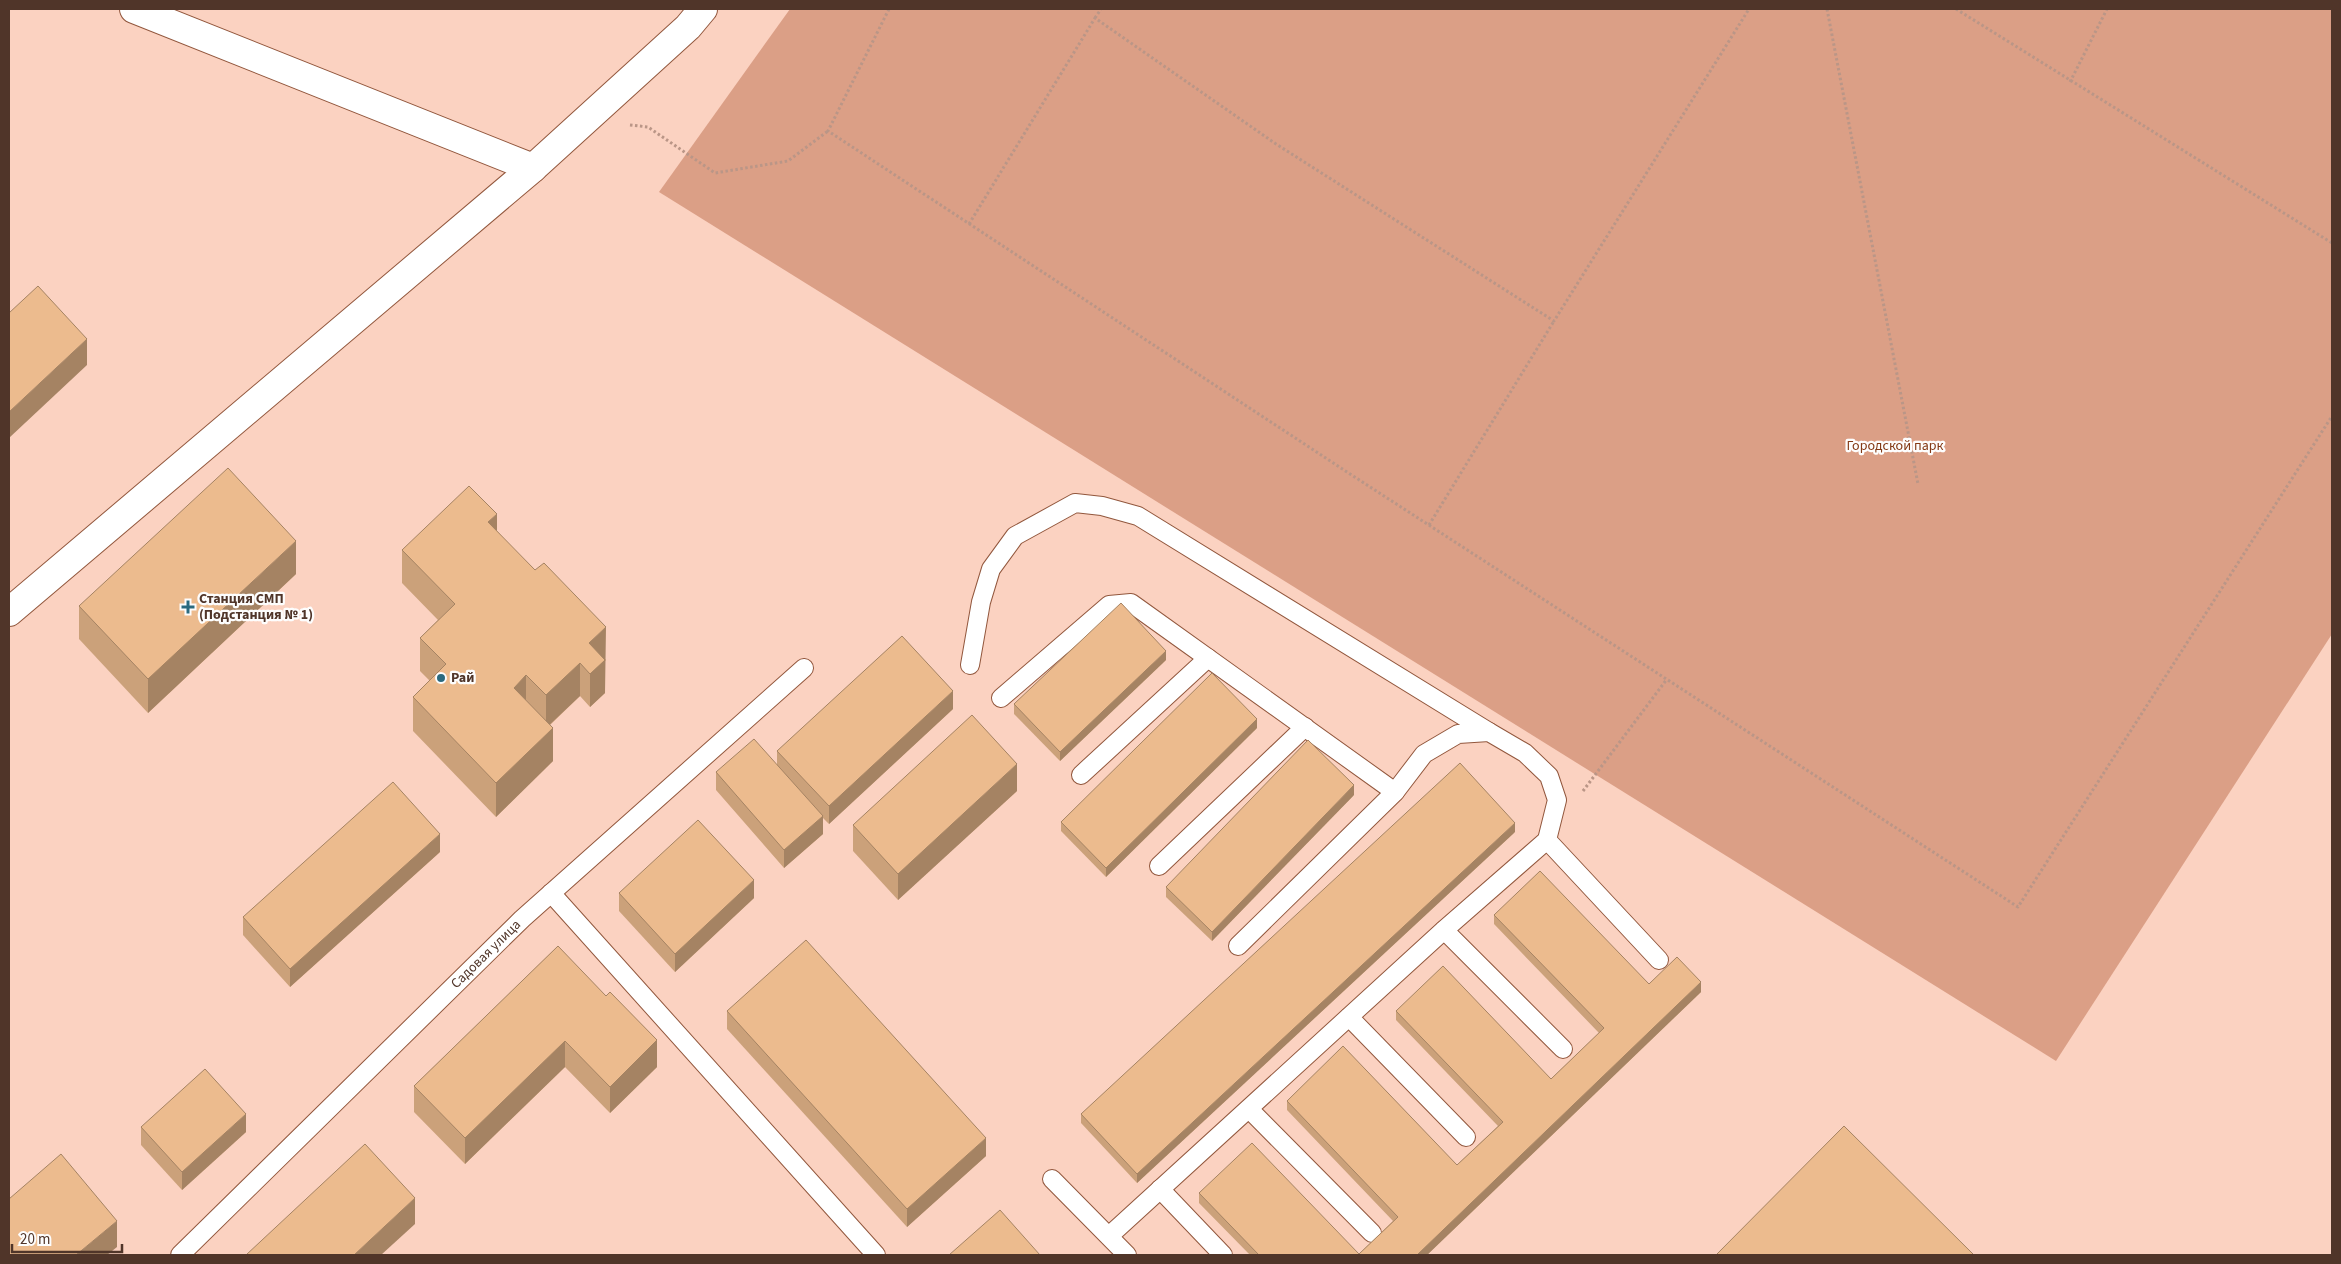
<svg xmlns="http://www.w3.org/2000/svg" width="2341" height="1264" font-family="'Source Sans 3',sans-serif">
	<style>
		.green { fill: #db9f86 }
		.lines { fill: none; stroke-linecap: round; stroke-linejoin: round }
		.lane-casing { stroke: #92573d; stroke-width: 20 }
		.street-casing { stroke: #92573d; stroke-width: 30 }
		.path { stroke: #ba9687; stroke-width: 3; stroke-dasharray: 2.5 2.5; stroke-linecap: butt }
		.lane { stroke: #fff; stroke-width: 18 }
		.street { stroke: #fff; stroke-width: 28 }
		.wall { fill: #cba17a }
		.shaded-wall { fill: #a58363 }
		.building { fill: #ecbb8e; stroke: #a58363 }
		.poi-dot { fill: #2b6a7f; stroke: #fdfdfd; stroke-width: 2 }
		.labels { text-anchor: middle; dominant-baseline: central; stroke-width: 4.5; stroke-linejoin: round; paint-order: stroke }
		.park-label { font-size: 14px; fill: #833915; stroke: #fdfdfd }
		.poi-label { font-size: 14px; font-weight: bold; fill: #503529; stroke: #fdfdfd; text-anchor: start }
		.street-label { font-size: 14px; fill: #503529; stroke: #fdfdfd }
	</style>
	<rect width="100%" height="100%" fill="#fbd2c1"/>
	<path class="green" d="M790 9H2332V634L2056 1061 659 192Z"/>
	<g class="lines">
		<g class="lane-casing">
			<g id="lane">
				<path d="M970 665 981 602 991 569 1015 536 1075 503 1102 506 1138 516 1489 732"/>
				<path d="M1001 698 1109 605 1131 603 1395 792"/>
				<path d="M1081 775 1208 658"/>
				<path d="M1547 840 1659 960"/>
				<path d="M1159 866 1305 727"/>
				<path d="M551 893 876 1255"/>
				<path d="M1444 930 1563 1049"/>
				<path d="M1349 1017 1466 1137"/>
				<path d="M1249 1109 1372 1233"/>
				<path d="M1052 1179 1127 1255"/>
				<path d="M1160 1189 1223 1255"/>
				<path d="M1109 1236 1444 930 1547 840 1557 800 1549 776 1525 753 1489 732 1458 734 1424 754 1395 792 1238 946"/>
				<path id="s1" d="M180 1255 522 919 804 668"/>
			</g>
		</g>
		<g class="street-casing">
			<g id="street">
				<path d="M134 9 533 168"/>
				<path d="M9 612 533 168 688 27 703 9"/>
			</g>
		</g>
		<g class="path">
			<path d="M889 9 828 131 1347 472 2018 907 2332 416"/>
			<path d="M1827 9 1918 484"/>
			<path d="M1956 9 2332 243"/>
			<path d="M1095 18 1101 9"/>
			<path d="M2070 82 2107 9"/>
			<path d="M630 125 648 127 715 173 788 161 828 131"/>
			<path d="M969 224 1095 18 1276 144 1554 321 1749 9"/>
			<path d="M1429 525 1554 321"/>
			<path d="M1583 791 1667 679"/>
		</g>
		<use href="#lane" class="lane"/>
		<use href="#street" class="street"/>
	</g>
	<g class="wall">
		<path d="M497 531 606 660 605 661V693L590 707 580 696 550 725 553 761 496 817 413 731V697L430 681 420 671V638L438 620 402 583V550Z"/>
		<path d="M296 574 148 713 79 639V606Z"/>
		<path d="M1166 660 1060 761 1014 714V704Z"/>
		<path d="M953 709 829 824 823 818V834L784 868 716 790V772L777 765V751Z"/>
		<path d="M1257 728 1106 877 1061 831V822Z"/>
		<path d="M1017 791 898 900 853 851V825Z"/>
		<path d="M1354 795 1212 941 1166 897V887Z"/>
		<path d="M1515 832 1137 1183 1081 1123V1114Z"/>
		<path d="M440 852 290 987 243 935V917Z"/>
		<path d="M619 893 754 898 675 972 619 911Z"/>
		<path d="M1494 915 1649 984 1701 992 1427 1255H1250L1199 1203V1193L1359 1254 1393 1221 1287 1110V1101L1457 1165 1498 1126 1396 1020V1011L1551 1079 1599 1033 1494 924Z"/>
		<path d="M558 946 657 1067 610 1113 565 1067 465 1164 414 1112V1086Z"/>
		<path d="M727 1011 986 1156 907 1227 727 1029Z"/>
		<path d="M141 1127 246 1132 182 1190 141 1145Z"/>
	</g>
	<g class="shaded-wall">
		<path d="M87 339V365L9 438V412Z"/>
		<path d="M497 514V547L488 522Z"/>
		<path d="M296 541V574L148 713V679Z"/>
		<path d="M606 627 605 693 590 707V674L589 643Z"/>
		<path d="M1166 651V660L1060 761V752Z"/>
		<path d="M580 663V696L546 728V695Z"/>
		<path d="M526 675V708L514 688Z"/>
		<path d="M953 691V709L829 824V806Z"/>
		<path d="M1257 719V728L1106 877V868Z"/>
		<path d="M553 728V761L496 817V783Z"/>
		<path d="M1017 764V791L898 900V874Z"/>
		<path d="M1354 785V795L1212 941V932Z"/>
		<path d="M823 816V834L784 868V850Z"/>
		<path d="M1515 823V832L1137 1183V1174Z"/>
		<path d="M440 834V852L290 987V969Z"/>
		<path d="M754 880V898L675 972V954Z"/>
		<path d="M1701 982V992L1427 1255H1417Z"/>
		<path d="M657 1040V1067L610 1113V1087Z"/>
		<path d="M565 1041V1067L465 1164V1138Z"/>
		<path d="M246 1114V1132L182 1190V1172Z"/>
		<path d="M986 1138V1156L907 1227V1209Z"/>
		<path d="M415 1198V1224L381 1255H354Z"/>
		<path d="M117 1221V1247L107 1255H76Z"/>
	</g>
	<g class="building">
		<path d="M38 286 87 339 9 412V313Z"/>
		<path d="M228 468 296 541 148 679 79 606Z"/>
		<path d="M469 486 497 514 488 522 535 570 544 563 606 627 589 643 605 660 590 674 580 663 546 695 526 675 514 688 553 728 496 783 413 697 446 664 420 638 455 604 402 550Z"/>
		<path d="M1121 603 1166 651 1060 752 1014 704Z"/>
		<path d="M902 636 953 691 829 806 777 751Z"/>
		<path d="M1212 673 1257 719 1106 868 1061 822Z"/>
		<path d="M972 715 1017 764 898 874 853 825Z"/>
		<path d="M754 739 823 816 784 850 716 772Z"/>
		<path d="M1308 740 1354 785 1212 932 1166 887Z"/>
		<path d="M1460 763 1515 823 1137 1174 1081 1114Z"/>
		<path d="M393 782 440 834 290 969 243 917Z"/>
		<path d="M698 820 754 880 675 954 619 893Z"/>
		<path d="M1540 871 1649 984 1677 957 1701 982 1417 1255H1259L1199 1193 1252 1143 1359 1254 1398 1217 1287 1101 1343 1046 1457 1165 1503 1122 1396 1011 1443 966 1551 1079 1604 1028 1494 915Z"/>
		<path d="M806 940 986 1138 907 1209 727 1011Z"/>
		<path d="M558 946 606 996 610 992 657 1040 610 1087 565 1041 465 1138 414 1086Z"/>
		<path d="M205 1069 246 1114 182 1172 141 1127Z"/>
		<path d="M1844 1126 1974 1255H1716Z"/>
		<path d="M365 1144 415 1198 354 1255H246Z"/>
		<path d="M61 1154 117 1221 76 1255H10L9 1254V1199Z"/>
		<path d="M1000 1210 1040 1255H949Z"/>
	</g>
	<g class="poi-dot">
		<path d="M185.5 599.5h5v5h5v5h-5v5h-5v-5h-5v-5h5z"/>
		<circle cx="441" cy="678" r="5"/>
	</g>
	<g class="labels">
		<g class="park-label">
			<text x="1895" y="446">Городской парк</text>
		</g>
		<g class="poi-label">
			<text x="199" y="599">Станция СМП<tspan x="199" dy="16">(Подстанция № 1)</tspan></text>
			<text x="451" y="678">Рай</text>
		</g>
		<g class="street-label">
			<text stroke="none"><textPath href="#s1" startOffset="429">Садовая улица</textPath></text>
		</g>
	</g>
	<rect width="2341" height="1264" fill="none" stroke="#503529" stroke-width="20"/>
	<path d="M12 1244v8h110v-8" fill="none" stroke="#503529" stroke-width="2.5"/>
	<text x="20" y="1244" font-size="15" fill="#503529" stroke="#fdfdfd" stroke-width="4" paint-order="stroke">20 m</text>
</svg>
